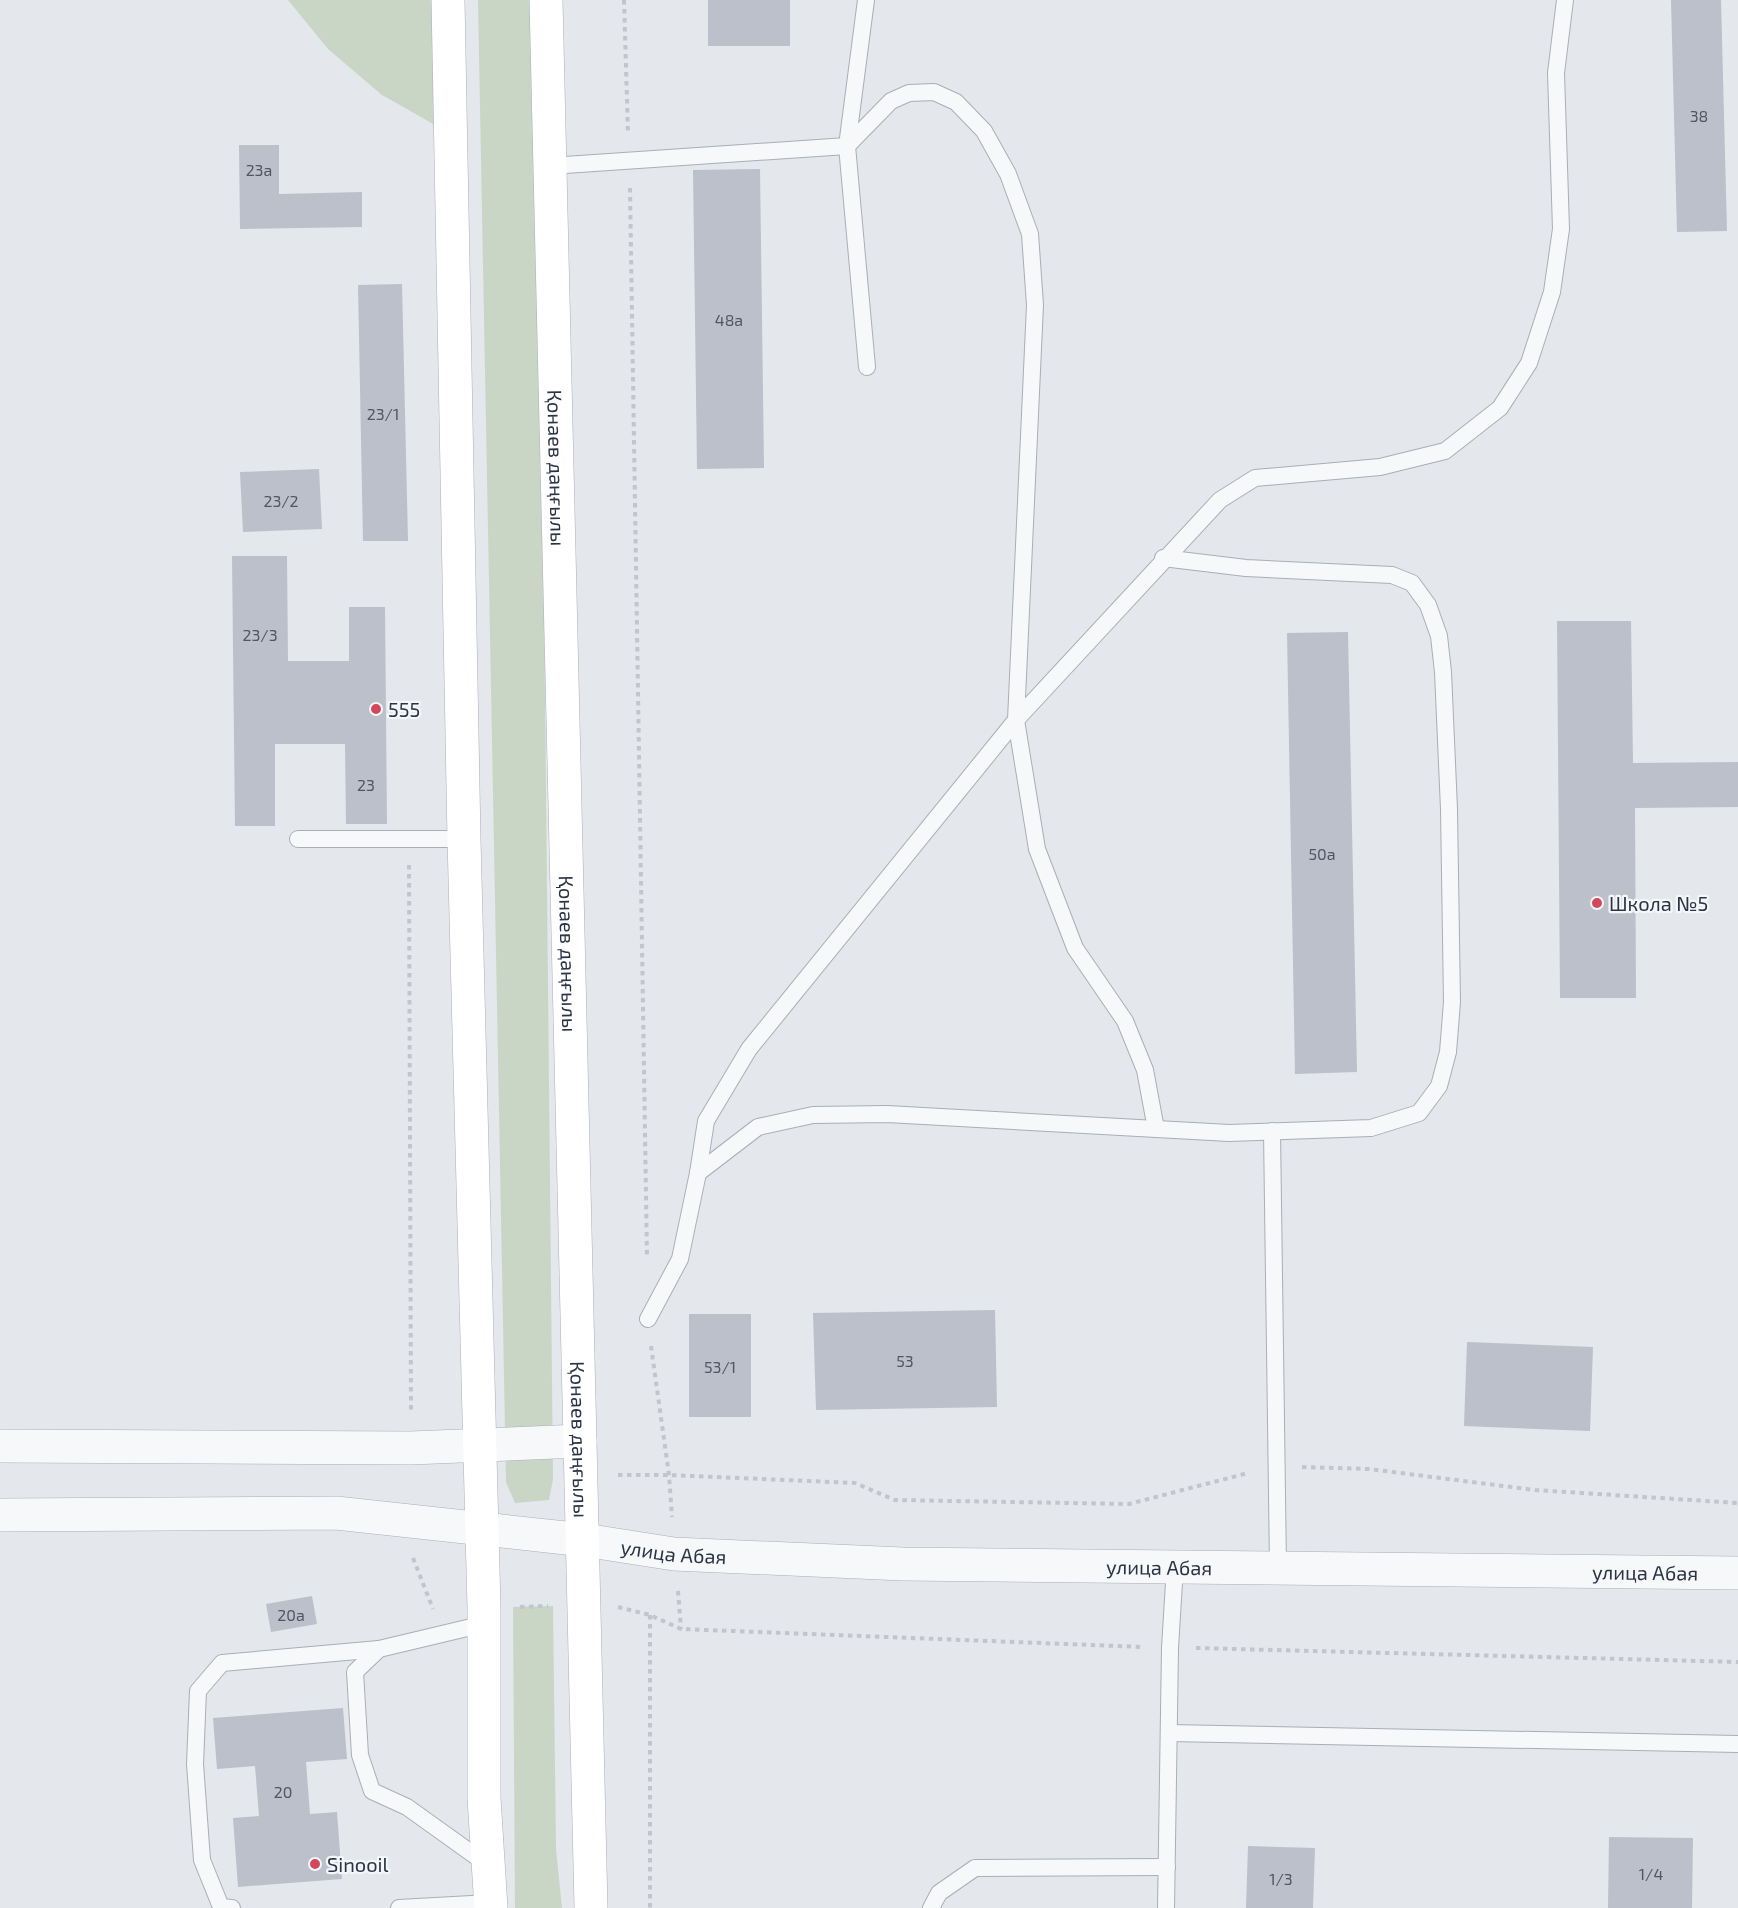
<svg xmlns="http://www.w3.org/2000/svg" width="1738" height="1908" font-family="'Exo 2',sans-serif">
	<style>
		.green { fill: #c9d6c5 }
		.building { fill: #bbc0ca }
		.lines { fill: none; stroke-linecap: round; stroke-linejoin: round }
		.service-casing { stroke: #a9aeb7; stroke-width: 18 }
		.tertiary-casing { stroke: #a9aeb7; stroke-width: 34 }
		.secondary-casing { stroke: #a9aeb7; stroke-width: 34 }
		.path { stroke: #c2c5cb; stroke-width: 4; stroke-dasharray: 4.5 4.5; stroke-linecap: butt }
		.service { stroke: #f7f8fa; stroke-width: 16 }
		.tertiary { stroke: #f7f8fa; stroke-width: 33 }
		.secondary { stroke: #fff; stroke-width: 33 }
		.poi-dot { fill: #d1495b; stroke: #f4f6f9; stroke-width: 2 }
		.labels { text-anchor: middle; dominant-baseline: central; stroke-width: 4.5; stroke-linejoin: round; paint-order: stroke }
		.number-label { font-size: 16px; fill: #4f5766 }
		.street-label { font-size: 20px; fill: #2b3445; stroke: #f4f6f9 }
		.poi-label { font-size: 20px; fill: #2b3445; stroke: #f4f6f9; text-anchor: start }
	</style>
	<rect width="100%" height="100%" fill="#e4e7ec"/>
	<g class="green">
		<path d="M288 0H448L451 134 382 95 328 49Z"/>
		<path d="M478 0H538L553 1479 549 1500 515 1503 506 1482Z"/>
		<path d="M553 1606 556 1849 562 1908H515L513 1607Z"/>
	</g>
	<g class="building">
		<rect x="708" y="0" width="82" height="46"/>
		<path d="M1671 0H1721L1727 231 1677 232Z"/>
		<path d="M239 145H279V194L362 192V227L240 229Z"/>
		<path d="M760 169 764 468 697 469 693 170Z"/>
		<path d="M402 284 408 541H363L358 285Z"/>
		<path d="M319 469 322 529 243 532 240 472Z"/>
		<path d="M232 556H287L288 661H349V607H385L387 824H346L345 744H275V826H235Z"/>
		<path d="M1557 621H1631L1633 763 1738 762V807L1635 808 1636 998H1560Z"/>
		<path d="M1348 632 1357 1072 1295 1074 1287 633Z"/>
		<path d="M995 1310 997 1407 816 1410 813 1313Z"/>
		<rect x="689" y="1314" width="62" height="103"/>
		<path d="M1467 1342 1593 1347 1590 1431 1464 1426Z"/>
		<path d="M312 1596 317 1624 271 1632 266 1604Z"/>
		<path d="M343 1708 347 1759 306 1762 310 1814 337 1812 342 1879 238 1887 233 1818 259 1816 255 1766 217 1769 213 1718Z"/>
		<path d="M1609 1837 1693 1838 1692 1908H1608Z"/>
		<path d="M1248 1846 1315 1848 1313 1908H1246Z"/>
	</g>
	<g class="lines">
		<g class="service-casing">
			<g id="service">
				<path d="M866 0 847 146 867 367"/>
				<path d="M550 166 847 146 891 101 909 93 934 92 956 102 984 131 1008 174 1030 234 1035 305 1016 720 1037 849 1075 948 1125 1021 1145 1070 1156 1129"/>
				<path d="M298 839H464"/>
				<path d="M1272 1131 1278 1567"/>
				<path d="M698 1173 706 1121 749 1049 1016 720 1220 500 1255 478 1380 467 1445 451 1500 408 1529 363 1552 292 1561 229 1556 73 1565 0"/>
				<path d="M648 1319 680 1259 698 1173 758 1127 813 1115 887 1114 1229 1133 1371 1128 1419 1113 1439 1086 1448 1052 1452 1002 1449 809 1443 672 1439 636 1428 605 1412 583 1392 575 1246 568 1163 558"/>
				<path d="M484 1624 379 1649 355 1672 360 1755 372 1791 407 1807 488 1865"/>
				<path d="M1169 1733 1738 1744"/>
				<path d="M232 1908 221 1907 202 1860 195 1764 198 1691 222 1663 379 1649"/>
				<path d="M399 1908 490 1903"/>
				<path d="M931 1908 939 1893 975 1868 1167 1867"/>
				<path d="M1166 1908 1170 1648 1175 1566"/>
			</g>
		</g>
		<g class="tertiary-casing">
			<g id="tertiary">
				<path d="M0 1446 411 1448 580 1441"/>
				<path id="s1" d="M0 1515 336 1513 584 1540 674 1554 903 1564 1738 1573"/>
			</g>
		</g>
		<g class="secondary-casing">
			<g id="secondary">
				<path d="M448 0 464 839 484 1608V1798L491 1908"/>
				<path id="s2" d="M546 0 591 1908"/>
			</g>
		</g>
		<g class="path">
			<path d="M624 0 628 133"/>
			<path d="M630 188 647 1258"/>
			<path d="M409 865 411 1412"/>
			<path d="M651 1346 669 1475 672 1517"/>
			<path d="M1302 1467 1369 1469 1535 1490 1738 1503"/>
			<path d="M618 1475H669L855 1483 895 1500 1129 1504 1248 1473"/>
			<path d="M413 1558 433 1609"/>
			<path d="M678 1591 681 1629"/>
			<path d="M520 1607 548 1606"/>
			<path d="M618 1607 650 1615 681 1629 1143 1647"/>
			<path d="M650 1615V1908"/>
			<path d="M1196 1648 1738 1662"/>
		</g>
		<use href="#service" class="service"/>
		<use href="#tertiary" class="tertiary"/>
		<use href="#secondary" class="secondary"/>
	</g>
	<g class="poi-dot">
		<circle cx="376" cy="709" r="6"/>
		<circle cx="1597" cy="903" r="6"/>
		<circle cx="315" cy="1864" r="6"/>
	</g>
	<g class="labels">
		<g class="number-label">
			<text x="1699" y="115">38</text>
			<text x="259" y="169">23а</text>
			<text x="729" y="319">48а</text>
			<text x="383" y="413">23/1</text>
			<text x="281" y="500">23/2</text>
			<text x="260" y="634">23/3</text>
			<text x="366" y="784">23</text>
			<text x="1322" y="853">50а</text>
			<text x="905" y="1360">53</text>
			<text x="720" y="1366">53/1</text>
			<text x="291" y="1614">20а</text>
			<text x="283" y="1791">20</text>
			<text x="1651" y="1873">1/4</text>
			<text x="1281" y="1878">1/3</text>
		</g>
		<g class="street-label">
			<text stroke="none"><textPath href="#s2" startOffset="468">Қонаев даңғылы</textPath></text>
			<text stroke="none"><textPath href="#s2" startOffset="954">Қонаев даңғылы</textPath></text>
			<text stroke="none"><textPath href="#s2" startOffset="1440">Қонаев даңғылы</textPath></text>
			<text stroke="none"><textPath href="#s1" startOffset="676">улица Абая</textPath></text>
			<text stroke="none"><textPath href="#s1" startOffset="1162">улица Абая</textPath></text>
			<text stroke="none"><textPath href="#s1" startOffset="1648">улица Абая</textPath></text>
		</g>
		<g class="poi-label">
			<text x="388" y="709">555</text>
			<text x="1609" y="903">Школа №5</text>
			<text x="327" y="1864">Sinooil</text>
		</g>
	</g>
</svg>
